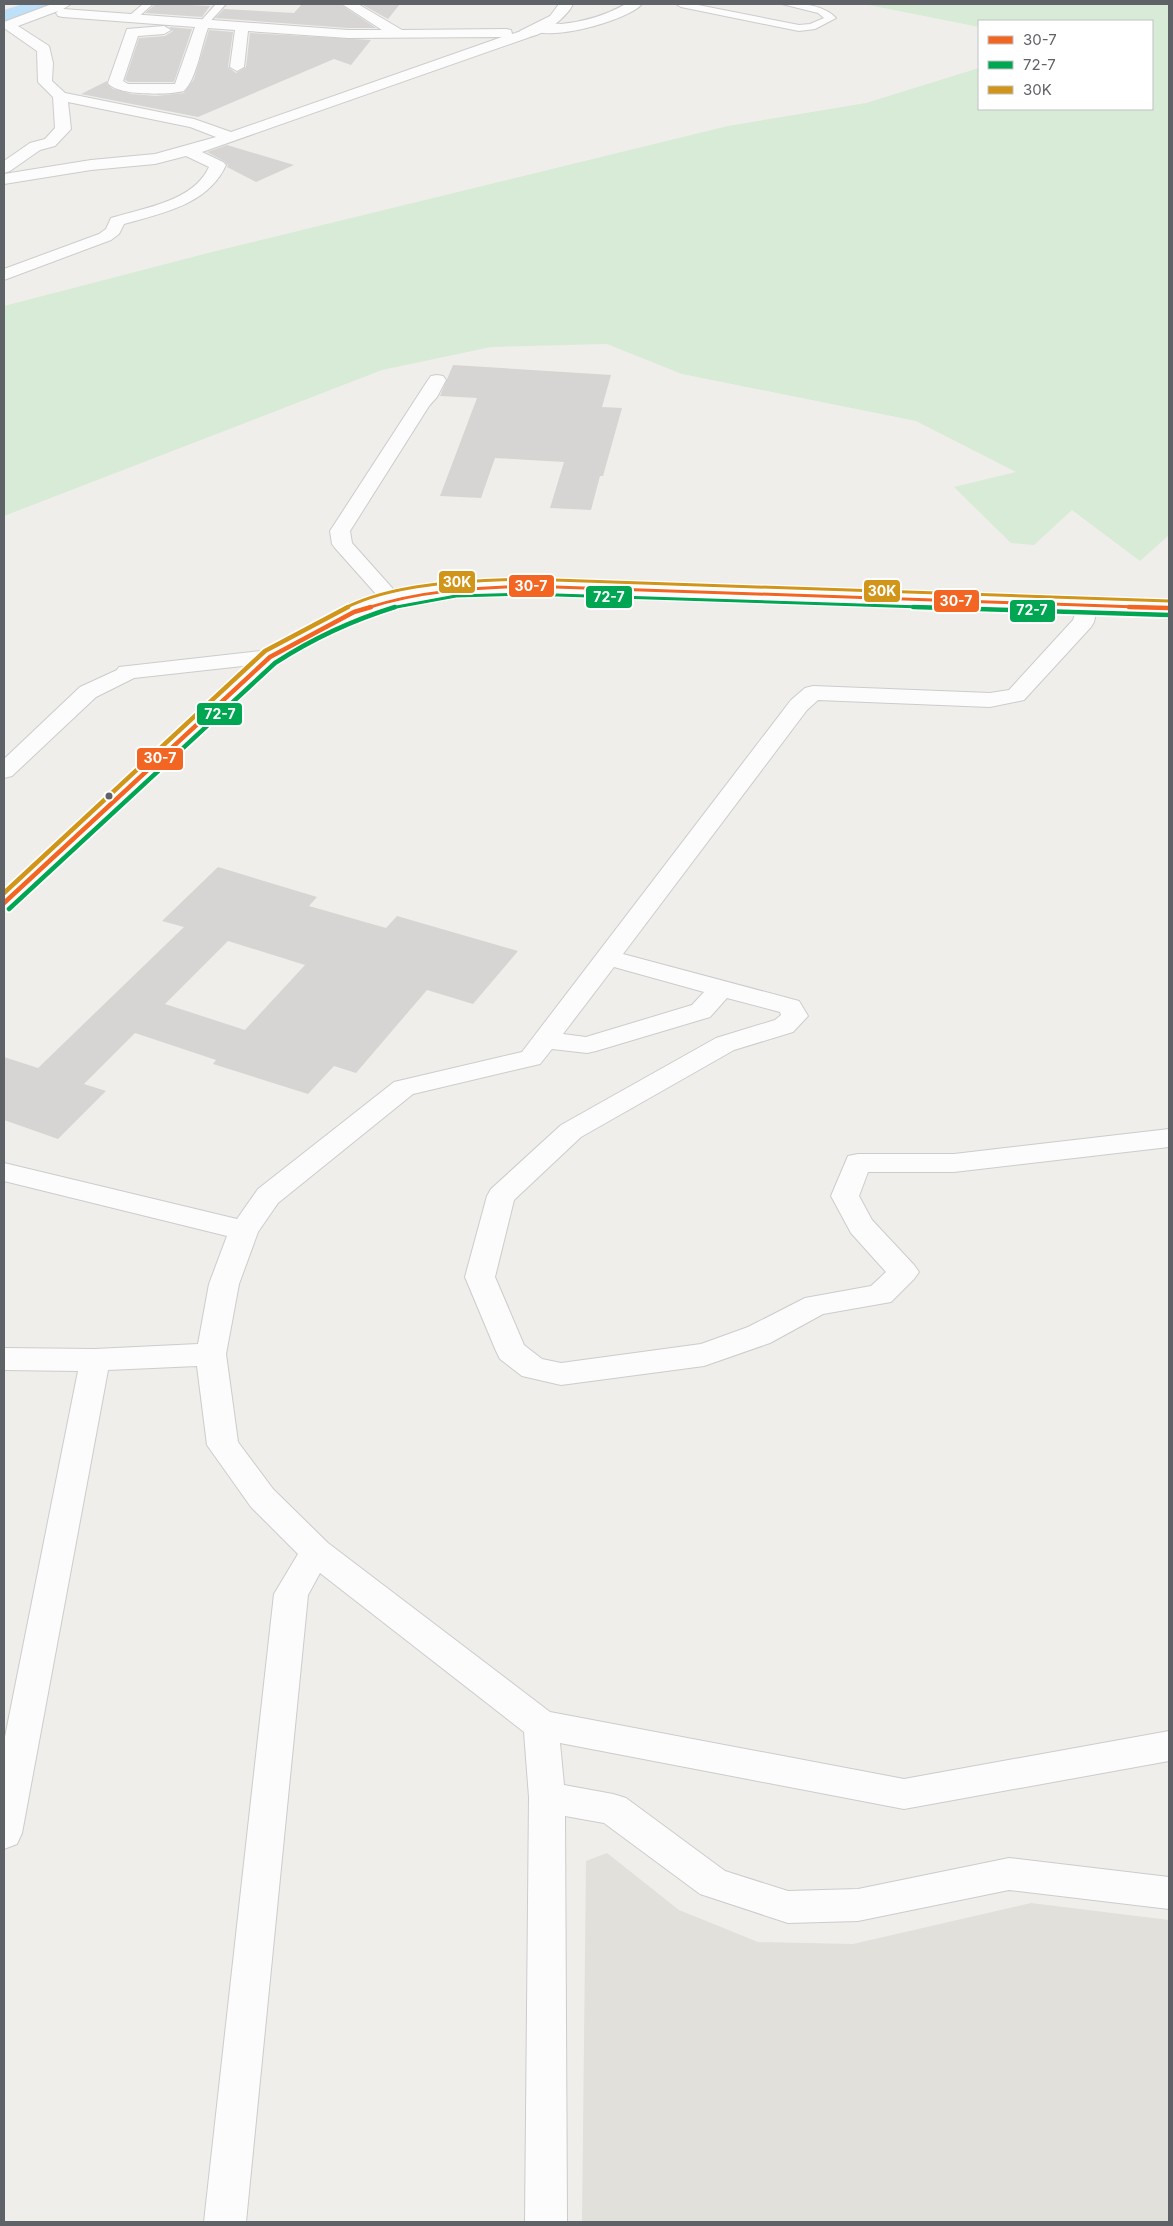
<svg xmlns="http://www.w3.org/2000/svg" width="1173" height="2226" font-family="Inter,sans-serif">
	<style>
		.education { fill: #e2e0da }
		.green { fill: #d8ebd6 }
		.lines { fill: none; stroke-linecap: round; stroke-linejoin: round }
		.river { fill: #bfe0f9; fill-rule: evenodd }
		.building { fill: #d6d5d3; fill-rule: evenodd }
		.service-casing { stroke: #cbcccc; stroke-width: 2 }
		.minor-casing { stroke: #cbcccc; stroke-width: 2 }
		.tertiary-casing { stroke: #cbcccc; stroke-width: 2 }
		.service { fill: #fdfcfc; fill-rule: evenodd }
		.minor { fill: #fdfcfc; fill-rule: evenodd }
		.tertiary { fill: #fdfcfc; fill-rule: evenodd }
		.bus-1-far1-casing { stroke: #fff; stroke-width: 5.5 }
		.bus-1-casing { stroke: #fff; stroke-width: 8 }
		.bus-2-far1-casing { stroke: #fff; stroke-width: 5.5 }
		.bus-2-casing { stroke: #fff; stroke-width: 8 }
		.bus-3-far1-casing { stroke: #fff; stroke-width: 5.5 }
		.bus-3-casing { stroke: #fff; stroke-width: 8 }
		.bus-1-far1 { stroke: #f26522; stroke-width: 3 }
		.bus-1 { stroke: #f26522; stroke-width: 4.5 }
		.bus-2-far1 { stroke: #00a651; stroke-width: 3 }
		.bus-2 { stroke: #00a651; stroke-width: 4.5 }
		.bus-3-far1 { stroke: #d1951a; stroke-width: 3 }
		.bus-3 { stroke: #d1951a; stroke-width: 4.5 }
		.bus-dot { fill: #5f6368; stroke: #fff; stroke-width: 2 }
		.line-badge { stroke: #fff; stroke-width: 2 }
		.badge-label { font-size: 14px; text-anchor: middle; font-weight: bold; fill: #fff }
	</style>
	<rect width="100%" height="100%" fill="#efeeea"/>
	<path class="education" d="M607 1853 679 1910 758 1942 853 1944 1031 1903 1169 1920V2222H582L586 1861Z"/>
	<path class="green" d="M864 4H1169V535L1140 561 1072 510 1034 545 1011 543 954 487 1016 472 916 421 682 374 607 344 491 347 382 370 4 516V306L212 252 728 126 866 103 979 68V109H1152V21H979V27Z"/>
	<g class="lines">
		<path class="river" d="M23 4H68L64 10 4 29V10Z"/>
	</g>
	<g class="building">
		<path d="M156 4H171L210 6 202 17 145 13Z"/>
		<path d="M302 4H340L376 28H348L215 18 224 9 294 13Z"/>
		<path d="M361 4H400L388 19Z"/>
		<path d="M169 27 192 29 174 82H129L125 80 139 38 165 36 173 31Z"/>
		<path d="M209 30 233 32 228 67 236 73 246 67 250 33 371 40 351 65 334 59 198 117 81 94 107 81V84L113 89 132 94 156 96 184 93 194 79Z"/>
		<path d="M227 145 294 165 256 182 227 167 228 165 224 161 207 152Z"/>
		<path d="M453 365 611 375 602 407 622 408 603 476H600L591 510 550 508 564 462 495 458 481 498 440 496 477 398 440 396Z"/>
		<path d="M218 867 317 897 309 906 386 928 397 916 518 951 473 1004 427 990 356 1073 334 1066 308 1094 213 1064 216 1060 135 1033 84 1084 106 1091 58 1139 4 1120V1057L38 1068 184 927 162 921ZM228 941 305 965 245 1030 165 1004Z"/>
	</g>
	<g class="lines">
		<g class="service-casing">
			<g id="service">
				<path d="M143 4H153L136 19H130V15Z"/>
				<path d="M216 4H226L206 26H200V22Z"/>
				<path d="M676 4H693L799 25 810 24 824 18 818 13 782 4C800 3 823 4 836 18L815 29 799 31 681 7Z"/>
			</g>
		</g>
		<g class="minor-casing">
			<g id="minor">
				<path d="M52 4H71L63 9 348 30H382L342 4H358L402 30 506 29 511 30 512 34 525 30 532 34 530 37 202 152 223 162 226 165C208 205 162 213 124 224L119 234 111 240 4 280V269L99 234 106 229 111 218C144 208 194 201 209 167L186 156 155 164 91 170 4 184V174L91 160 155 154 216 137 190 127 68 102 71 129 55 146 40 150 10 171 4 173V161L30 143 45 139 55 128 53 97 38 82 37 51 4 28V22ZM58 11 56 13 58 16 63 17 195 27 175 84H128L123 81 138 36 164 34 171 30 164 26 127 29 108 83C117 96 169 95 184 91 197 78 201 46 208 28L235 30 230 67 237 71 244 67 248 31 348 38 502 37 231 132 194 119 65 93 52 81 53 63 49 46 18 26Z"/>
				<path d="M626 4H642C629 20 544 44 531 28 537 21 553 24 561 24 584 22 606 15 626 4Z"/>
				<path d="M437 375 443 376 446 380 437 397 429 406 350 531 352 543 402 599 398 603 391 605 384 603 335 548 332 544 330 531 428 380 431 376Z"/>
				<path d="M1087 598 1094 600 1098 604 1094 622 1091 627 1024 700 990 707 818 700 807 710 623 954 799 1001 808 1016 793 1032 734 1050 581 1137 514 1200 495 1277 524 1345 542 1359 561 1363 701 1344 748 1327 805 1298 871 1286 886 1272 851 1233 831 1196 848 1156 858 1154H954L1169 1129V1147L954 1172H868L859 1196 872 1220 914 1265 919 1272 914 1279 891 1302 823 1314 770 1343 704 1366 561 1385 522 1376 500 1359 496 1351 465 1277 487 1196 491 1189 561 1125 716 1038 775 1020 781 1015 780 1012 727 998 710 1017 596 1051 587 1053 552 1049 540 1064 413 1094 278 1203 258 1232 239 1284 226 1354 238 1442 273 1489 328 1543 550 1712 904 1779 1169 1731V1761L904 1809 560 1743 564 1785 613 1794 626 1798 725 1871 788 1891 858 1889 1009 1858 1169 1877V1909L1009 1890 858 1921 788 1923 700 1894 604 1823 565 1816 567 2222H525L529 1797 524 1732 320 1573 308 1595 246 2222H204L274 1594 298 1554 251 1507 207 1445 197 1366 108 1370 22 1833 17 1844 4 1849V1742L78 1371 4 1370V1348L95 1349 198 1344 209 1284 227 1236 4 1181V1163L237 1219 258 1189 394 1082 522 1052 791 700 805 688 813 686 990 693 1009 690 1073 620 1080 600ZM614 967 704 992 692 1005 586 1037 563 1034Z"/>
				<path d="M270 650 278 652 281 657 278 662 134 678 96 697 12 776 4 778V759L80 687 117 670 119 667Z"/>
			</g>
		</g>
		<g class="tertiary-casing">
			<g id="tertiary">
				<path d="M559 4H573C566 19 537 41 520 37L518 34 520 31 550 16Z"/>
				<path d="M526 580 1169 602V614L526 592 456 595 402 604 361 617 298 649 278 662 13 908 4 910V890L262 652 283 639 346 608 398 592 456 583Z"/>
			</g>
		</g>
		<use href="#service" class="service"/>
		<use href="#minor" class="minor"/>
		<use href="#tertiary" class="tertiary"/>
		<g class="bus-1-far1-casing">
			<path id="bus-1-far1" d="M367 608C419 591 471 588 526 586L1166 608"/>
		</g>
		<g class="bus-1-casing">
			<g id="bus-1">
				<path d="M1129 607 1169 608"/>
				<path d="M4 903 270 657 354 612 371 607"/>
			</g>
		</g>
		<g class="bus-2-far1-casing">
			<path id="bus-2-far1" d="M391 608 456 596 526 594 951 608"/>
		</g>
		<g class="bus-2-casing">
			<g id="bus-2">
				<path d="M913 607 1169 615"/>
				<path d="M9 909 275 663C312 639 353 620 395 607"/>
			</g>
		</g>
		<g class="bus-3-far1-casing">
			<path id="bus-3-far1" d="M345 608C396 582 470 581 526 579L1169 601"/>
		</g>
		<g class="bus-3-casing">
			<path id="bus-3" d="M4 893 265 651 348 607"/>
		</g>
		<use href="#bus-1-far1" class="bus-1-far1"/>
		<use href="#bus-1" class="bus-1"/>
		<use href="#bus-2-far1" class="bus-2-far1"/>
		<use href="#bus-2" class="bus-2"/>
		<use href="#bus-3-far1" class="bus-3-far1"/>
		<use href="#bus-3" class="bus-3"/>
	</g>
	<circle class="bus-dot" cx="109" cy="796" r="4.5"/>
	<g class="line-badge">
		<rect x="438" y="570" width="38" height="24" rx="5" fill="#d1951a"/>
		<rect x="508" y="574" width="47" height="24" rx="5" fill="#f26522"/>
		<rect x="863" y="579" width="38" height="24" rx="5" fill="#d1951a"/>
		<rect x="585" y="585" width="48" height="24" rx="5" fill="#00a651"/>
		<rect x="933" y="589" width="47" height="24" rx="5" fill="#f26522"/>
		<rect x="1009" y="599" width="47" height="24" rx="5" fill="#00a651"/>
		<rect x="196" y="702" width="47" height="24" rx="5" fill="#00a651"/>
		<rect x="136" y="747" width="48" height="24" rx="5" fill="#f26522"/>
	</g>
	<g class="badge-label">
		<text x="457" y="587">30K</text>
		<text x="531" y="591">30-7</text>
		<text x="882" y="596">30K</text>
		<text x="609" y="602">72-7</text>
		<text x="956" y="606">30-7</text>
		<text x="1032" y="615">72-7</text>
		<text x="220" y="719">72-7</text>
		<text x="160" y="763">30-7</text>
	</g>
	<rect width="1173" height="2226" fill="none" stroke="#5f6368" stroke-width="10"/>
	<rect x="978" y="20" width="175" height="90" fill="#ffffff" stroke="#bfc1c3"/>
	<rect x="988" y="36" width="25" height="8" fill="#f26522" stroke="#bfc1c3"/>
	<text x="1023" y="45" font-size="15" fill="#5f6368">30-7</text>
	<rect x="988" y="61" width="25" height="8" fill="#00a651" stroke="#bfc1c3"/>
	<text x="1023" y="70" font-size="15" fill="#5f6368">72-7</text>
	<rect x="988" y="86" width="25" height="8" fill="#d1951a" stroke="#bfc1c3"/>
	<text x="1023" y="95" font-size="15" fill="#5f6368">30K</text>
</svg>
